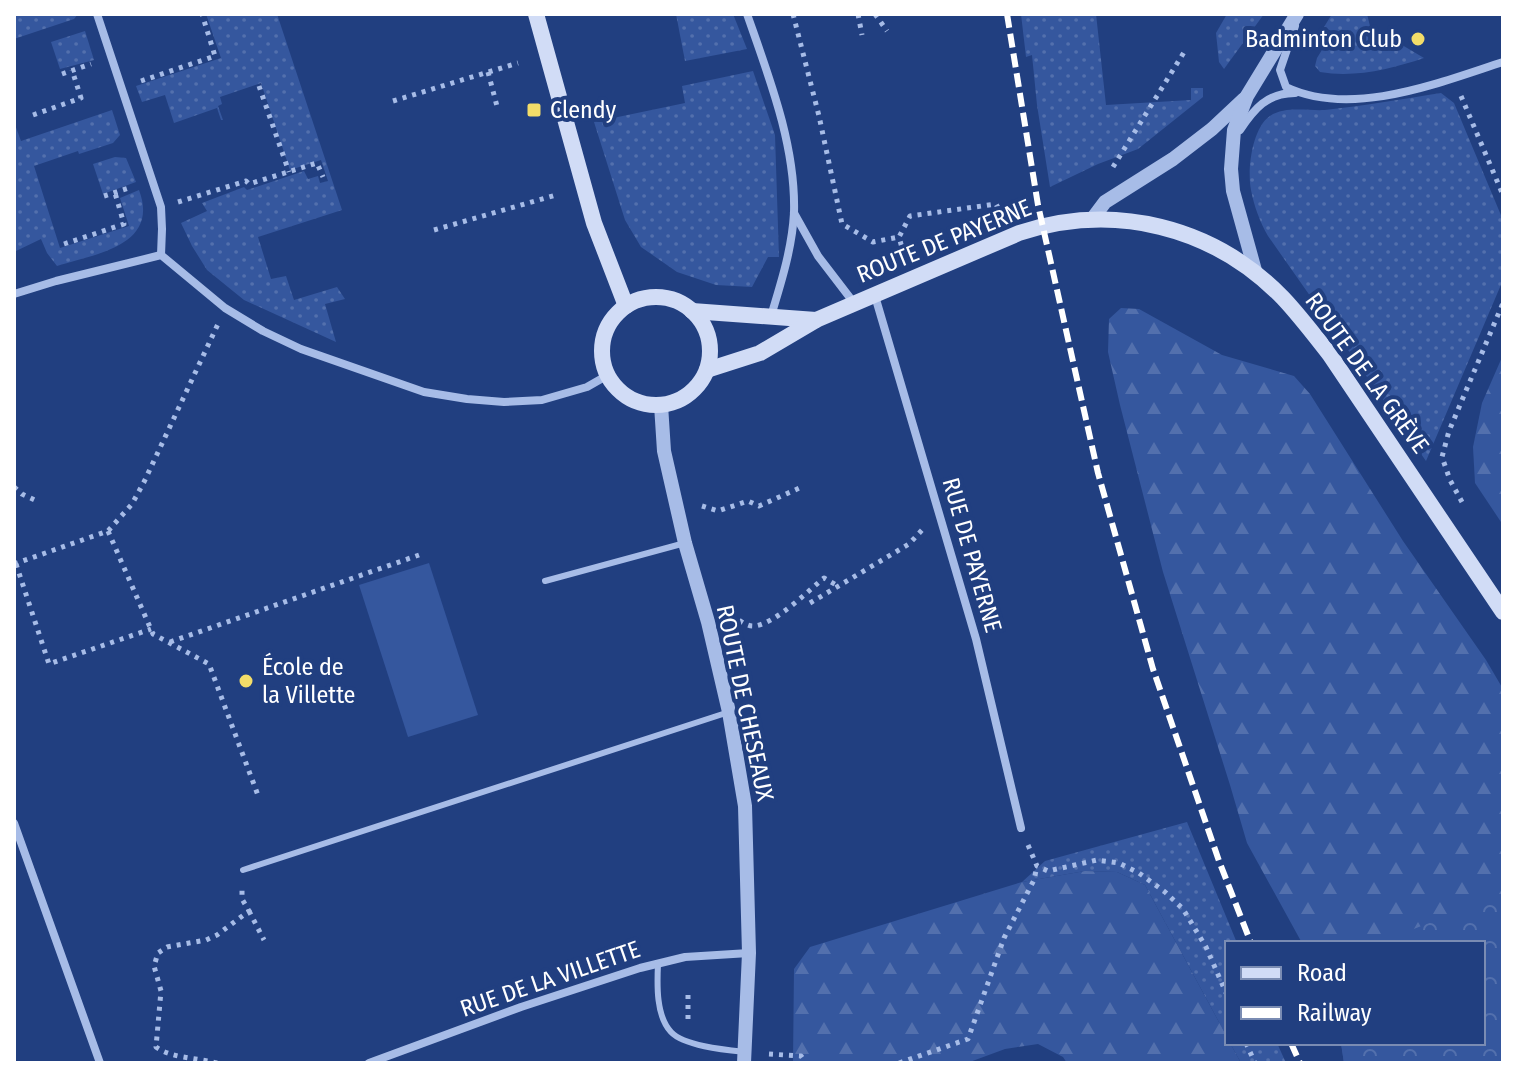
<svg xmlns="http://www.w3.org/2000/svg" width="1517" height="1077" font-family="'Fira Sans Condensed',sans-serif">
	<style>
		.grass { fill: url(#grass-dots) }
		.forest { fill: url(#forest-firs) }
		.park { fill: url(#park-crowns) }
		.pitch { fill: #35579e }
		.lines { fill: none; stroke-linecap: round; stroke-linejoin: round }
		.path { stroke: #a7bce7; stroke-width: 5; stroke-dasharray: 4 6; stroke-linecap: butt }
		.service { stroke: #a7bce7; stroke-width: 6 }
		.minor { stroke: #a7bce7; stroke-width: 8 }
		.tertiary { stroke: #a7bce7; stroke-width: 14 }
		.secondary { stroke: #d1dcf6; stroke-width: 16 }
		.rail { stroke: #fff; stroke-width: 6; stroke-dasharray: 14 6; stroke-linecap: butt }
		.poi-dot { fill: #f3dd69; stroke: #213f80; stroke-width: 3 }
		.labels { text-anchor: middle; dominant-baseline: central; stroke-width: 8; stroke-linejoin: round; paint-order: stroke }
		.poi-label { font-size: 24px; fill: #fff; stroke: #213f80; text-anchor: start }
		.street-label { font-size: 24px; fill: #fff; stroke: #213f80 }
	</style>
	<defs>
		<pattern id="grass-dots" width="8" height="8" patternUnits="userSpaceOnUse" patternTransform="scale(2)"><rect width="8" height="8" fill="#35579e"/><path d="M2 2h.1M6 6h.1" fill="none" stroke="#5370ad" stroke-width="1.8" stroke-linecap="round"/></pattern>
		<pattern id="forest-firs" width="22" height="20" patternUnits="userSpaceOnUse" patternTransform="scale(2)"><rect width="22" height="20" fill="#35579e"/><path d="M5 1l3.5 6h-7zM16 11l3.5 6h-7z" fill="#5370ad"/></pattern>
		<pattern id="park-crowns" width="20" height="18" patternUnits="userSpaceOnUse" patternTransform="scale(2)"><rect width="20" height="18" fill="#35579e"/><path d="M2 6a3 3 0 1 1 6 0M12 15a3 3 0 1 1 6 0" fill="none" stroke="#5370ad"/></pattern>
	</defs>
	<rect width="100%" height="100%" fill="#213f80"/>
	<g class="grass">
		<path d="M14 14H78L74 19 14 39Z"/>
		<path d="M206 14H277L342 210 258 237 271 279 286 276 294 300 337 287 345 299 325 304 336 342 244 300 207 270 192 246 181 223 207 211 202 203 244 187 247 190 304 171 308 179 318 176 320 183 328 181 321 160 290 170 261 83 220 97 222 104 218 106 223 120H221L217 108 174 123 165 95 142 102 136 86 221 58Z"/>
		<path d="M676 14H733L747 49 685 61Z"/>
		<path d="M1021 14H1096L1106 105 1191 100V88H1203V97L1138 149 1098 164 1050 187 1037 105 1032 55 1026 57Z"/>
		<path d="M1227 14H1264L1224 69 1219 62 1216 33Z"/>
		<path d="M1332 14H1367L1370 26 1424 58C1391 69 1355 78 1320 72L1315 66 1317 58 1333 32 1324 27Z"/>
		<path d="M85 31 94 60 60 69 51 42Z"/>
		<path d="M753 71 775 135 779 257H768L752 287 716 285 677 272 641 247 625 220 594 122 685 103 682 86Z"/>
		<path d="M1441 93 1454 103 1503 220V280L1426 461 1268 236C1260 222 1254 206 1251 190 1247 170 1252 128 1270 116 1285 106 1307 111 1325 110 1363 106 1402 99 1441 93Z"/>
		<path d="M112 110 120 135 113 143 79 154 78 151 34 166 60 248 129 226 120 198 139 190C160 246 95 254 57 266L47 253 41 239 16 251 14 245V122L21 141Z"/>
		<path d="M115 157 126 158 136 182 103 194 93 164Z"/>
		<path d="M1187 822 1237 943H1227V1037L1145 885 1117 872 1085 871 1022 882 1045 861Z"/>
		<path d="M1230 1043H1277L1286 1063H1241Z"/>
	</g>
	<g class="forest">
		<path d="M1121 308 1139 309 1222 355 1294 376 1310 394 1403 541 1486 660 1503 689V1063H1344L1341 1043H1483V943H1302L1247 843 1230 785 1163 572 1120 405 1108 352 1109 319Z"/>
		<path d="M1503 355V525L1475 483 1473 447 1482 403Z"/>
		<path d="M1085 871 1117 872 1145 885 1227 1037V1043H1230L1241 1063H1067L1063 1057 1038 1044 1005 1049 967 1063H793L794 969 810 947 1022 882Z"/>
	</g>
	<path class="park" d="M1503 894V1063H1344L1341 1043H1483V943H1378Z"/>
	<path class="pitch" d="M429 563 478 715 408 737 359 585Z"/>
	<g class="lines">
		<g class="path">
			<path d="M793 14 819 116 842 224 873 242 899 237"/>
			<path d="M858 14 862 35"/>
			<path d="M875 14 887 31"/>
			<path d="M488 72 498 110"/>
			<path d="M62 74 91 64"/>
			<path d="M141 81 215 56 202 14"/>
			<path d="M259 86 289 172"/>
			<path d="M1461 96 1503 195"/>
			<path d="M393 101 518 63"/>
			<path d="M33 115 81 98 72 70"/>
			<path d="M1113 167 1186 49"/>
			<path d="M104 196 132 187"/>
			<path d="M178 202 246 181 249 184 317 163 323 177"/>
			<path d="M434 230 556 195"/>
			<path d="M64 244 124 224 115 193"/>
			<path d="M904 255 899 237 910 216 996 204 1002 215"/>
			<path d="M14 487 22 494 37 501"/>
			<path d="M1462 502 1450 480 1442 457 1449 431 1503 303"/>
			<path d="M702 506 718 511 748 501 759 506 804 486"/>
			<path d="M108 531 153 634 209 664 259 798"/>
			<path d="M14 564 108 531 132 504 144 482 218 324"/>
			<path d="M16 564 49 664 151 629"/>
			<path d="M810 603 909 544 922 530"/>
			<path d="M731 615C738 619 747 627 754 626 775 624 808 591 824 578L838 586"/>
			<path d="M170 642 419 555"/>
			<path d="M1028 845 1037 866 1048 871 1097 860 1119 863 1139 873 1165 892 1183 909 1206 947 1227 995"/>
			<path d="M249 911 264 940"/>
			<path d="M688 995V1022"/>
			<path d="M1246 1043 1255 1063"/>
			<path d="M769 1054 801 1056 806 1063"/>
			<path d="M217 1063C198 1058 170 1058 156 1047L161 991 154 966 158 953 167 947 206 940 217 935 249 911 242 899V887"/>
			<path d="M899 1063 968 1039 1004 938 1034 880 1037 866"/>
		</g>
		<g class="service">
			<path d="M545 581 685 543"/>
			<path d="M243 870 729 712"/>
			<path d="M658 964C657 985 656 1016 671 1032 684 1046 726 1050 745 1052"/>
		</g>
		<g class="minor">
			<path d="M97 14 161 207 162 229 161 255"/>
			<path d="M747 14C769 77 796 146 794 213 792 249 781 283 771 316"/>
			<path d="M1295 26 1280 70 1286 87C1352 118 1438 83 1503 62"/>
			<path d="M1240 130C1254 109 1267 93 1295 93"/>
			<path d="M794 213 818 256 854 303"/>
			<path d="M14 294 56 281 161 255 225 308 263 331 301 349 424 392 467 399 504 402 542 400 587 387 608 375"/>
			<path d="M875 296 976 639 1021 828"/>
			<path d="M14 823 100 1063"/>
			<path d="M369 1063 521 1007 640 968 685 957 749 953"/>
		</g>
		<g class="tertiary">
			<path d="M1093 218 1105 202 1173 159 1212 129 1244 99"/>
			<path d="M1256 274 1233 191 1231 169 1234 130 1247 96 1297 14"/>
			<path d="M661 405 664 451 685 543 708 622 729 712 745 806 749 953 744 1063"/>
		</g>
		<g class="secondary">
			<path d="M536 14 594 223 626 306"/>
			<circle cx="656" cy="351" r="54"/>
			<path d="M692 311 816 320"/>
			<path d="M707 370 760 353 816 320 1019 233C1114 202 1213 226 1283 298 1300 316 1315 336 1330 355L1503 612"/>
		</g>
		<g class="rail">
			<path d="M1007 14 1038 205 1098 473 1153 669 1219 861 1251 943"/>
			<path d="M1291 1043 1300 1063"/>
		</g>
	</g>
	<g class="poi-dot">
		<circle cx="1418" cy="39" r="8"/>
		<rect x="526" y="102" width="16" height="16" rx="4"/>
		<circle cx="246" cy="681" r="8"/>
	</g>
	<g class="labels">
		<g class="poi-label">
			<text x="1402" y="39" text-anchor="end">Badminton Club</text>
			<text x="550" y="110">Clendy</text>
			<text x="262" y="667">École de<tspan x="262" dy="28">la Villette</tspan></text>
		</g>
		<g class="street-label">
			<text transform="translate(944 241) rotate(-22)">ROUTE DE PAYERNE</text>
			<text transform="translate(1367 373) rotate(54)">ROUTE DE LA GRÈVE</text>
			<text transform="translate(972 555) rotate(74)">RUE DE PAYERNE</text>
			<text transform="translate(745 703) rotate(78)">ROUTE DE CHESEAUX</text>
			<text transform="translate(550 979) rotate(-19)">RUE DE LA VILLETTE</text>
		</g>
	</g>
	<rect width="1517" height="1077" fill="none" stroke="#ffffff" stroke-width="32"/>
	<rect x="1225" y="941" width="260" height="104" fill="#213f80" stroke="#7a8cb3" stroke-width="2"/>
	<rect x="1241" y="967" width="40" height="12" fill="#d1dcf6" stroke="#7a8cb3" stroke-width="2"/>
	<text x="1297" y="981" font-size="24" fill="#ffffff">Road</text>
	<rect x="1241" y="1007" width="40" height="12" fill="#ffffff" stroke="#7a8cb3" stroke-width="2"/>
	<text x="1297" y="1021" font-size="24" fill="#ffffff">Railway</text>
</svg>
